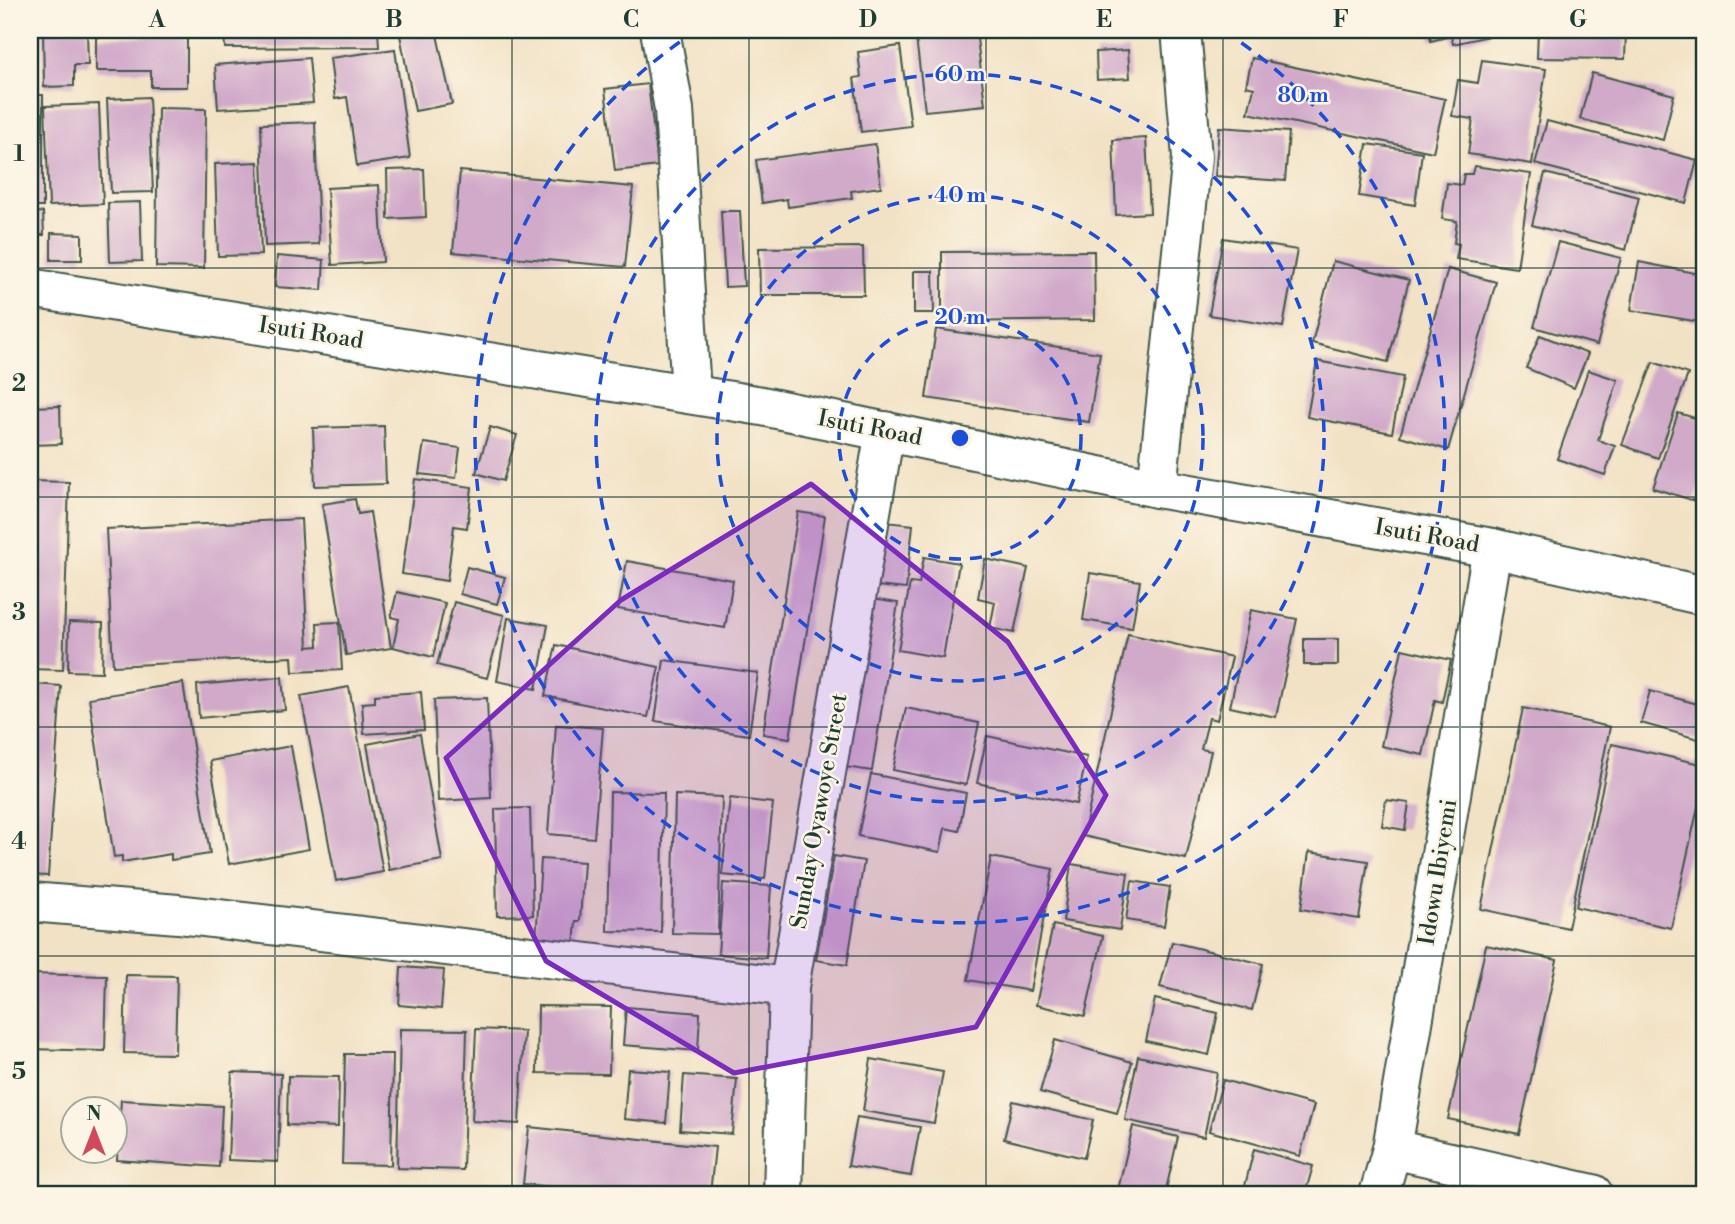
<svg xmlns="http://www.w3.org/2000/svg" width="1735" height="1224" font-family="'Libre Bodoni',serif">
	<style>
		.building { fill: #d1aaca }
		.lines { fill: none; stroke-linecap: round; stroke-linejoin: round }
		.minor-casing { stroke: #3f564a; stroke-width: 42 }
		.minor { stroke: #fff; stroke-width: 38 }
		.marked { fill: #7b2cbf; fill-opacity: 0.2; stroke: #7b2cbf; stroke-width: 5; stroke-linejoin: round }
		.grid { fill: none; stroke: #1f3d34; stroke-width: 2; stroke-opacity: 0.55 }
		.ring { fill: none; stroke: #1d4ed8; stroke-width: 3.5; stroke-dasharray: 12 9 }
		.labels { text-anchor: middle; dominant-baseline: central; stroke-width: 5; stroke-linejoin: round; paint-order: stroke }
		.street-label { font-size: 23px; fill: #1f3d34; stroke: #fcf5e5 }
		.centre { fill: #1d4ed8; stroke: #fcf5e5; stroke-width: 3.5 }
		.ring-label { font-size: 21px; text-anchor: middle; font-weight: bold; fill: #1d4ed8; stroke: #fcf5e5; stroke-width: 5; stroke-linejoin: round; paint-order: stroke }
		.neatline { fill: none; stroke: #1f3d34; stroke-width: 2.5 }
		.grid-label { font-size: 23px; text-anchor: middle; font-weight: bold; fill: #1f3d34 }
	</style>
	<rect width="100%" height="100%" fill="#fcf5e5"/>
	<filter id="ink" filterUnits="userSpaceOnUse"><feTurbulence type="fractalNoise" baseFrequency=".0143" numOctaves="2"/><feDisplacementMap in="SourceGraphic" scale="14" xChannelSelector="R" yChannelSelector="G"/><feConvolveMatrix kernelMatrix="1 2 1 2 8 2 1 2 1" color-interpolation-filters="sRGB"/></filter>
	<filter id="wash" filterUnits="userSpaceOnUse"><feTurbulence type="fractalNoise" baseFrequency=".00686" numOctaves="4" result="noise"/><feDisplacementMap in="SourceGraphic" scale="28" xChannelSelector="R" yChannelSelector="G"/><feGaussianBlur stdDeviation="1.57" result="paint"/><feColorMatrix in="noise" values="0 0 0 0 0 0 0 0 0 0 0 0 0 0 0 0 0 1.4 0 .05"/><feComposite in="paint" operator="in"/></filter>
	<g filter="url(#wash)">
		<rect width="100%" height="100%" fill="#f2e2c5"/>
		<g id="blocks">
			<g class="building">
				<path d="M30 30H35L31 59 30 58Z"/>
				<path d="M43 30H87L88 65H74V86L44 87Z"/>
				<path d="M224 30H378L379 47 225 48Z"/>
				<path d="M399 30H436L452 104 415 111Z"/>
				<path d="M915 30H976L985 105 925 111Z"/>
				<path d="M1429 30H1488L1489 36 1453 44 1451 36 1431 41Z"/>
				<path d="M1538 30H1626L1625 59 1537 58Z"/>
				<path d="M96 37H187V87H151V71H96Z"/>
				<path d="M900 46 911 126 861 132 854 78 861 77 858 52Z"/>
				<path d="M395 49 410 158 357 166 347 97 335 99 330 58Z"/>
				<path d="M1128 50 1130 78 1097 80 1096 52Z"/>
				<path d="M309 58 313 103 218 109 215 65Z"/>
				<path d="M1252 58 1445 99 1433 152 1248 113 1254 88 1246 86Z"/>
				<path d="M1482 60 1546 69 1532 164 1468 154 1473 119 1452 116 1458 80 1478 83Z"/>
				<path d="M1592 73 1674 95 1663 140 1580 119Z"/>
				<path d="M648 84 658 166 615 171 605 89Z"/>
				<rect x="30" y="95" width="13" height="112"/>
				<path d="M149 97 153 192 111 193 107 99Z"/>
				<path d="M99 104 103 204 49 206 45 106Z"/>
				<path d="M158 108 206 109 204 268 156 267Z"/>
				<path d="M1547 121 1697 160 1686 203 1535 164Z"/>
				<path d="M315 122 319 244 265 246 261 124Z"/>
				<path d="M1219 127 1289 132 1285 181 1215 176Z"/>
				<path d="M1146 138 1150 213 1116 215 1113 140Z"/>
				<path d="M875 144 881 187 851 191 852 198 788 207 787 199 762 203 756 160Z"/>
				<path d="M1367 144 1422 152 1415 205 1359 196Z"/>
				<path d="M258 162 261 255 218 256 215 164Z"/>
				<path d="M1474 166 1531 174 1517 268 1456 259 1459 244 1454 243 1457 221 1442 219 1447 183 1462 185 1464 174H1472Z"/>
				<path d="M424 169 426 217 388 219 387 170Z"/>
				<path d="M460 171 633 187 625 267 453 252Z"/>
				<path d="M1545 173 1639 197 1626 250 1532 225Z"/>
				<path d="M379 185 383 262 332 265 327 188Z"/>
				<path d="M140 202 142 261 110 262 108 203Z"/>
				<path d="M721 211H740L744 286 725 287Z"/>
				<path d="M43 212 44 235H30V213Z"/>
				<path d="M51 233 82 234V260H51Z"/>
				<path d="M1223 238 1297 250 1283 327 1209 315Z"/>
				<path d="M1558 242 1621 258 1597 345 1534 327Z"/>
				<path d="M863 247 864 295H760L759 248Z"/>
				<path d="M1094 251 1095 320 942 322V252Z"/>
				<path d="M277 256 324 260 322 290 275 287Z"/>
				<path d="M1333 261 1409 280 1388 362 1312 343Z"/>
				<path d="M1639 262 1705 275V323L1631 310Z"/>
				<path d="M1448 269 1496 282 1448 450 1400 436Z"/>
				<path d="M914 271H933L934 313H914Z"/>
				<path d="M936 329 1100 353 1089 422 926 398Z"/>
				<path d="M1540 335 1588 354 1574 388 1526 368Z"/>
				<path d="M1317 361 1403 377 1392 433 1307 417Z"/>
				<path d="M1653 362 1688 374 1658 458 1622 445Z"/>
				<path d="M1588 370 1618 380 1598 440 1615 446 1605 475 1557 459Z"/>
				<path d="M60 406 61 444 30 445V407Z"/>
				<path d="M1678 413 1705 421V469L1695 501 1653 488Z"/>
				<path d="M384 426 386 484 315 486 313 428Z"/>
				<path d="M490 427 517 435 503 481 476 473Z"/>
				<path d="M424 443 460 448 456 478 419 474Z"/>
				<path d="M415 479 472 487 467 528 454 526 447 581 402 574Z"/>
				<path d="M30 481 69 482 63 670 30 669Z"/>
				<path d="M355 499 358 514 370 512 391 648 346 655 322 504Z"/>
				<path d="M798 512 825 516 790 738 763 734Z"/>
				<path d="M301 519 308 647 318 646 317 623 339 622 342 670 293 672 292 657 113 666 106 529Z"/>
				<path d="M885 522 913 525 906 589 877 586Z"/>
				<path d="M924 557 959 563 943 658 898 650 910 583 919 584Z"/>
				<path d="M985 559 1028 568 1014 633 990 628 995 602 978 598Z"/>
				<path d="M627 561 733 580 725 628 618 609Z"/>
				<path d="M467 567 505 577 497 604 460 594Z"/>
				<path d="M1090 573 1140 581 1132 628 1083 620Z"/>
				<path d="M397 592 445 603 433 657 393 647 399 619 391 617Z"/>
				<path d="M871 599 898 603 872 771 845 767Z"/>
				<path d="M454 602 504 615 487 678 437 665Z"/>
				<path d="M1251 610 1297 619 1276 717 1230 707Z"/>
				<path d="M508 618 548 625 536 689 497 681Z"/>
				<path d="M69 622 103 623 102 672 68 671Z"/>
				<path d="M1128 634 1232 657 1217 720 1209 718 1201 749 1211 751 1186 859 1083 836Z"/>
				<rect x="1304" y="639" width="34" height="26"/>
				<path d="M556 645 659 667 648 717 545 696Z"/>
				<path d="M1402 649 1451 660 1442 702 1435 700 1423 755 1381 746Z"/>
				<path d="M664 660 758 673 749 735 655 721Z"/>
				<path d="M282 677 285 710 199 718 197 685Z"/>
				<path d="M183 683 210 854 171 860V854L122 862V856L114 857 89 698Z"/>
				<path d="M30 684 61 686 48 876 30 875Z"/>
				<path d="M349 687 383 872 336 881 301 696Z"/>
				<path d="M1650 691 1705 706V741L1641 723Z"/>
				<path d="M421 692 424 730 364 734 362 703 375 702V695Z"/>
				<path d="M487 698 491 798 438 801 434 700Z"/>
				<path d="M906 708 979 723 966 785 893 770Z"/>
				<path d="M1523 708 1610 727 1568 928 1481 909Z"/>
				<path d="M556 725 603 728 594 838 548 834Z"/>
				<path d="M420 734 442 860 389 870 367 744Z"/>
				<path d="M987 736 1087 757 1076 804 977 783Z"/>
				<path d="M1612 744 1705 765V776L1671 928 1576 907Z"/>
				<path d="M291 746 309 849 229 864 210 761Z"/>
				<path d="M871 774 966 793 959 831 945 828 940 852 858 836Z"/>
				<path d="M610 792 664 793 661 932 607 931Z"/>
				<path d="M675 795 722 797 718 934 672 933Z"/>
				<path d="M730 798 773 803 765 879 722 875Z"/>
				<path d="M1386 800 1409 803 1405 830 1382 826Z"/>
				<path d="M530 808 533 915 497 916 495 809Z"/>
				<path d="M1309 852 1368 861 1359 919 1301 909Z"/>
				<path d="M834 856 864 861 847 965 816 960Z"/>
				<path d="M991 857 1053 869 1030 991 968 980Z"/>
				<path d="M541 859 584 862 580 921H576L574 944 536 941Z"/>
				<path d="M1071 864 1128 873 1120 930 1063 921Z"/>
				<path d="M1132 881 1170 887 1164 926 1126 920Z"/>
				<path d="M723 883 771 886 766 958 718 954Z"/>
				<path d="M1053 925 1103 936 1085 1016 1036 1005Z"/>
				<path d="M1172 942 1263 964 1252 1010 1160 987Z"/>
				<path d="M1486 945 1557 960 1519 1134 1448 1119Z"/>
				<path d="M401 967 444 970 441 1009 399 1005Z"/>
				<path d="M30 974 107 976 105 1051 30 1049Z"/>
				<path d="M126 975 177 976 175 1054 124 1053Z"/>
				<path d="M1155 999 1218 1013 1209 1055 1146 1041Z"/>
				<path d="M538 1006 611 1007 609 1074 537 1073Z"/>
				<path d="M626 1007 700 1013 698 1051 623 1045Z"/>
				<path d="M400 1029 467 1030 463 1170 397 1168Z"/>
				<path d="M476 1029 524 1031 519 1124 472 1121Z"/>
				<path d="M1055 1040 1132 1062 1117 1113 1040 1092Z"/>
				<path d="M345 1054H393L391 1165 342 1164Z"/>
				<path d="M1138 1056 1217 1073 1204 1137 1125 1120Z"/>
				<path d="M871 1059 943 1072 934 1123 863 1111Z"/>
				<path d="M628 1069 670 1072 666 1123 624 1119Z"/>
				<path d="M232 1072 281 1074 278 1162 228 1160Z"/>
				<path d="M684 1075 737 1079 732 1134 680 1130Z"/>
				<path d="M288 1076 339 1077 338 1127 287 1125Z"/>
				<path d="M1223 1080 1314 1105 1300 1156 1209 1131Z"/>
				<path d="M121 1100 222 1106 219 1167 117 1160Z"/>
				<path d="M1013 1101 1093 1120 1084 1158 1004 1139Z"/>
				<path d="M857 1117 920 1127 911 1176 848 1166Z"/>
				<path d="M1133 1126 1178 1137 1165 1194H1117Z"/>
				<path d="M529 1127 715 1147 710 1194H618L523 1184Z"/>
				<path d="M1254 1149 1313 1166 1305 1194H1243Z"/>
			</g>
		</g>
	</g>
	<g filter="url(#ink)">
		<use href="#blocks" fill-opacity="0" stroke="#3f564a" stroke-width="2"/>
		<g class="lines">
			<g class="minor-casing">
				<g id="minor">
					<path d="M660 30 674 109 691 394"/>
					<path d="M30 288 762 406 1157 488 1492 548 1705 596"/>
					<path d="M1157 488 1192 157 1181 30"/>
					<path d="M30 902 178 914 789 987"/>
					<path d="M1392 1149 1593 1194"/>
					<path d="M783 1194 789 987 885 431"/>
					<path d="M1379 1194 1392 1149 1492 548"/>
				</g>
			</g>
			<use href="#minor" class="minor"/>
		</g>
	</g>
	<path class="marked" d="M811 484 1008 642 1106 795 976 1027 734 1073 546 961 446 758 621 600Z"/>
	<path class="grid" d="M275 30V1194M512 30V1194M749 30V1194M986 30V1194M1223 30V1194M1460 30V1194M30 268H1705M30 497H1705M30 727H1705M30 956H1705"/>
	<g class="ring">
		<circle cx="960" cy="438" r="121"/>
		<circle cx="960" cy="438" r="243"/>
		<circle cx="960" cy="438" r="364"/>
		<path d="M1224 31A485 485 0 1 1 696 31"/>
	</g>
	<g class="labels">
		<g class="street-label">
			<text transform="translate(311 333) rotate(9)">Isuti Road</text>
			<text transform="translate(870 428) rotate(11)">Isuti Road</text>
			<text transform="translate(1427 536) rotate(10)">Isuti Road</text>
			<text transform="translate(819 811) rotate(-80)">Sunday Oyawoye Street</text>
			<text transform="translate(1438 872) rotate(-81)">Idowu Ibiyemi</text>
		</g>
	</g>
	<circle cx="960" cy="438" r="10" class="centre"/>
	<g class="ring-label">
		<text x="960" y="81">60 m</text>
		<text x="1303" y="102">80 m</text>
		<text x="960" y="202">40 m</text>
		<text x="960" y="324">20 m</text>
	</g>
	<rect width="1735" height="1224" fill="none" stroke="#fcf5e5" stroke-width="77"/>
	<g transform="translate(94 1130)"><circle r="33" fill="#fcf5e5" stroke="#a4ab9e" stroke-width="2"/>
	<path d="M0-5L12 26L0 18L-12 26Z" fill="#d1495b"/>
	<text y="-10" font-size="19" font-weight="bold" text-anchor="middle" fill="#1f3d34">N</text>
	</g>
	<rect x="38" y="38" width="1658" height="1148" class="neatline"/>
	<g class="grid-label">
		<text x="157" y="27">A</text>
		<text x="394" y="27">B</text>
		<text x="631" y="27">C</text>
		<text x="868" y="27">D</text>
		<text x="1104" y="27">E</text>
		<text x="1341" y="27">F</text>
		<text x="1578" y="27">G</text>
		<text x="19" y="161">1</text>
		<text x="19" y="391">2</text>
		<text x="19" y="620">3</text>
		<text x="19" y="849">4</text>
		<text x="19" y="1079">5</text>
	</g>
</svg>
